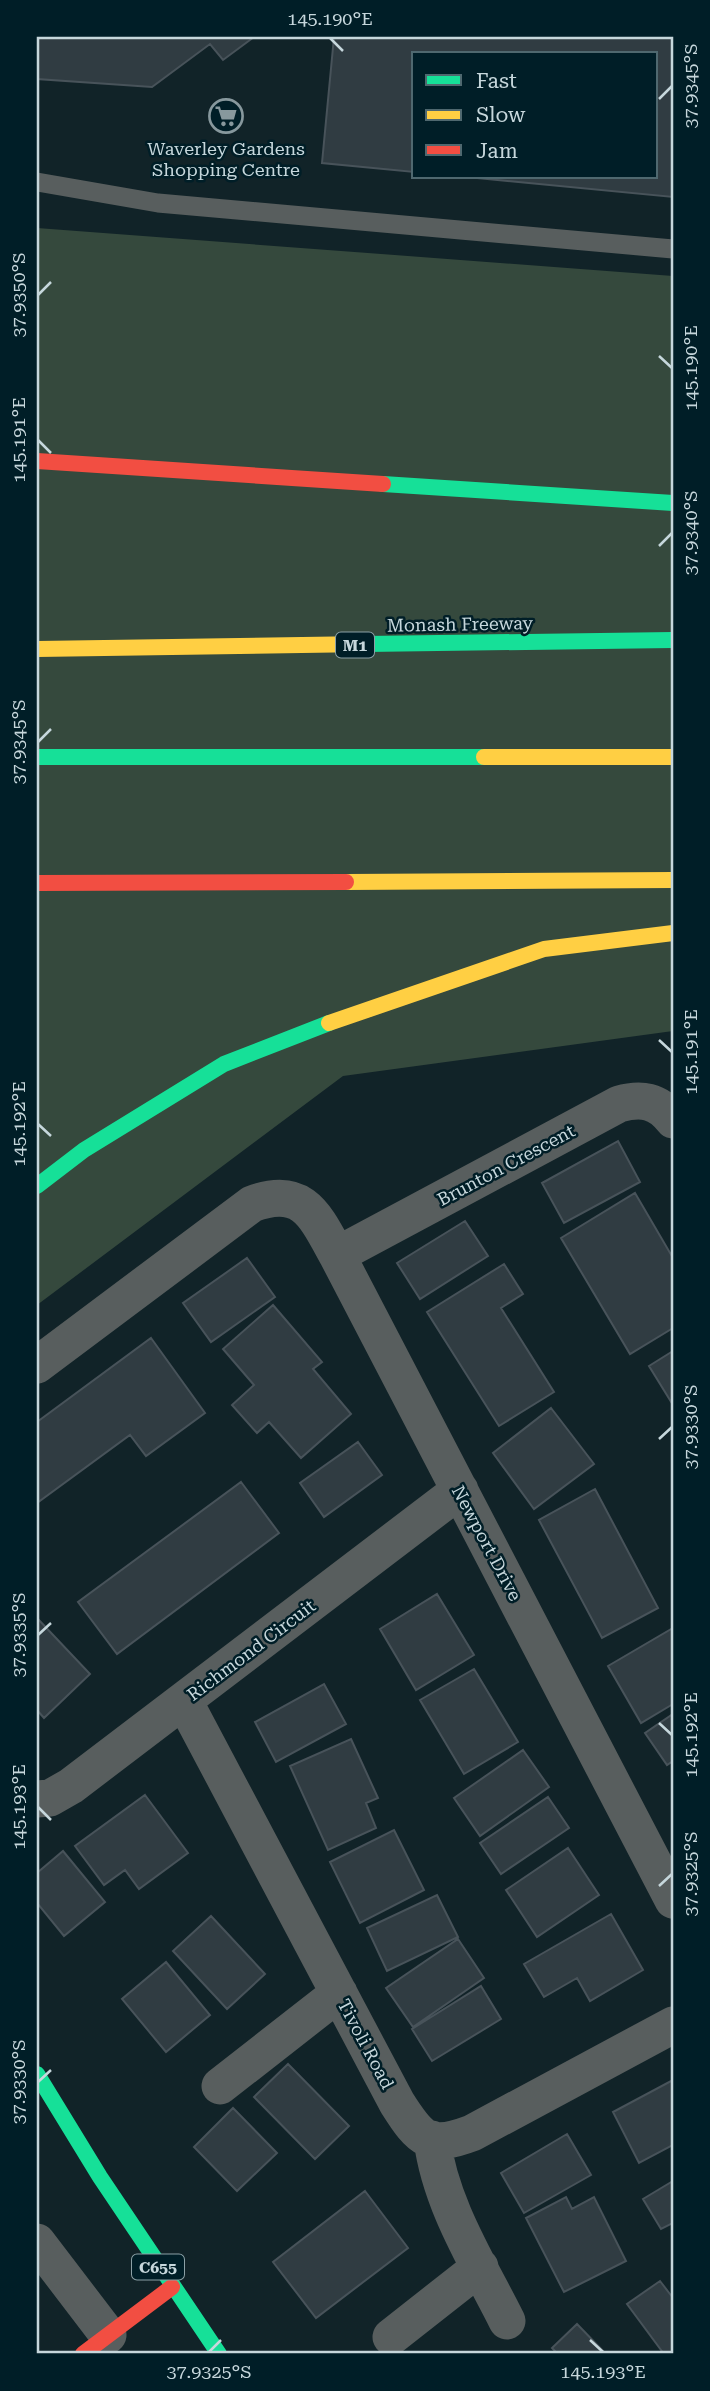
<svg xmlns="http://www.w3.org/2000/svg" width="710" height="2391" font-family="'Roboto Serif',serif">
<rect width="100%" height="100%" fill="#112328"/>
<path fill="#35493d" d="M37,228L673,276V1031L343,1076L37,1305Z"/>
<path fill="#303c42" stroke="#48535a" stroke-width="2" d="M37,37H254L223,60L210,44L152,87L37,79Z
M334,37H673V197L467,177H656V54H414V172L322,163Z
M618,1141L640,1182L564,1223L542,1183Z
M635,1193L673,1258V1328L630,1354L561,1238Z
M465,1221L488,1256L420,1299L397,1263Z
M247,1258L275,1297L211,1342L183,1303Z
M504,1264L523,1294L501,1308L554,1392L499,1426L427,1312Z
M273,1305L322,1362L313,1369L351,1414L301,1458L269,1422L257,1433L232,1405L254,1385L223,1349Z
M151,1338L205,1413L146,1456L130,1435L37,1503V1422Z
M673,1351V1405L649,1366Z
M551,1408L594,1464L534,1509L493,1453Z
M358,1442L382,1475L324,1517L300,1483Z
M241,1482L279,1533L117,1654L78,1602Z
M595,1489L658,1608L602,1638L539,1520Z
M437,1594L474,1655L416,1690L380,1629Z
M37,1618L90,1674L44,1718L37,1710Z
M673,1628V1704L641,1723L608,1666Z
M474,1669L518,1742L464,1774L420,1700Z
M324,1684L346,1724L276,1762L255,1722Z
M673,1714V1761L667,1765L645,1733Z
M351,1739L378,1798L366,1803L376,1828L328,1850L290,1766Z
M523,1750L549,1787L480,1836L454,1798Z
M145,1795L188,1853L139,1889L125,1870L104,1885L75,1846Z
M548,1797L569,1828L501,1874L480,1843Z
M394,1830L424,1890L360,1923L330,1862Z
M568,1848L599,1895L537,1937L506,1890Z
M63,1851L105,1902L64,1936L37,1903V1873Z
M437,1895L458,1937L387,1971L367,1928Z
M611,1914L643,1970L590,2001L577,1978L544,1997L524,1964Z
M211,1916L265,1974L227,2009L173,1951Z
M458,1939L484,1978L413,2027L386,1988Z
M166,1962L210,2015L166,2052L122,1999Z
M481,1986L501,2019L432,2061L412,2029Z
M288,2064L349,2126L315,2159L254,2097Z
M673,2080V2145L639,2163L613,2112Z
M233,2108L277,2153L237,2191L194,2147Z
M567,2134L591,2175L524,2213L501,2173Z
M673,2181V2223L661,2229L643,2199Z
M365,2191L408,2248L316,2318L273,2262Z
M566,2197L572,2209L594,2197L626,2261L564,2292L526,2218Z
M660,2281L673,2298V2354H664L627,2304Z
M577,2324L606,2354H558L552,2348Z"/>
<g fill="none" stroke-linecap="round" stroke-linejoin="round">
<path stroke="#585e5e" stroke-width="19" d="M37,182L158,203L673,249"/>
<path stroke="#585e5e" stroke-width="37" d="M337,1255L619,1104C641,1098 658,1100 673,1120
M37,1365L252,1204C303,1185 315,1215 337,1255L673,1900
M184,1701L397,2103C421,2141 429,2149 472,2133L673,2025
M37,1799L50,1798L71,1786L460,1490
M220,2086L339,1993
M432,2139C440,2204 478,2263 507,2321
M37,2242L108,2335
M391,2337L480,2267"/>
<path stroke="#16e098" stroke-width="16" d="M383,484L673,503
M366,644L673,640
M37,757H484
M37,1186L84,1150L224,1064L329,1023
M37,2074L100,2177L219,2354"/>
<path stroke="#ffcf43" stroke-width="16" d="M37,649L366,644
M484,757H673
M346,882L673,880
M329,1023L544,949L673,933"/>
<path stroke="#f24e42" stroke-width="16" d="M37,461L383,484
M37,883L346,882
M83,2354L172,2287"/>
</g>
<path fill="none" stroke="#c6d7dc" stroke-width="2.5" d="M330,38L343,51M659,99L672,86M38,295L51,282M659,356L672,368M38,440L51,453M659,546L672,533M38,742L51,729M659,1040L672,1052M38,1124L51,1136M659,1439L672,1427M38,1635L51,1623M659,1723L672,1735M38,1807L51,1820M659,1886L672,1874M38,2082L51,2070M590,2340L603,2352M209,2352L221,2340"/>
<defs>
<g id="supermarket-ring" transform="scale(1.75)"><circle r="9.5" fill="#001e27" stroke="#87989d" stroke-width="1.5"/><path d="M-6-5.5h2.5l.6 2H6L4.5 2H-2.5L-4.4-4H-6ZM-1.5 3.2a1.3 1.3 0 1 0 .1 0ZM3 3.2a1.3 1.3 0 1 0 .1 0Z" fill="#87989d"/></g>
</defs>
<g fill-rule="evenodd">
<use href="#supermarket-ring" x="226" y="116"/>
</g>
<g text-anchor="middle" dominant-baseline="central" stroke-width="5" stroke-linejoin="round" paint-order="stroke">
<g fill="#001e27" stroke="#8ba0a6" stroke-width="2">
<rect x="336" y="632.5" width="38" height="25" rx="5"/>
<rect x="132" y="2254.5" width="52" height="25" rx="5"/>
</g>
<g font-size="16" font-weight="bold" fill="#c6d7dc">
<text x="355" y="645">M1</text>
<text x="158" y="2267">C655</text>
</g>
<g font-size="18" fill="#c6d7dc" stroke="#001e27">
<text x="226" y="148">Waverley Gardens<tspan x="226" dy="21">Shopping Centre</tspan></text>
</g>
<g font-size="18" fill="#c6d7dc" stroke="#001e27">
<text transform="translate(460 624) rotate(-1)">Monash Freeway</text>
<text transform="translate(506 1165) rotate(-28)">Brunton Crescent</text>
<text transform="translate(487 1543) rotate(62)">Newport Drive</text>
<text transform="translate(251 1650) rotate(-37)">Richmond Circuit</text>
<text transform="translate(366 2044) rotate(62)">Tivoli Road</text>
</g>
</g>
<rect width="710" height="2391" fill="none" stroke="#001e27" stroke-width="77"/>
<rect x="412" y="52" width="245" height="126" fill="#001e27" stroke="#4f686f" stroke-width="2"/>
<rect x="426" y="75" width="35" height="10" fill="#16e098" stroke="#4f686f" stroke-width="2"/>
<text x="476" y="88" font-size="21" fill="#c6d7dc">Fast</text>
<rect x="426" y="110" width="35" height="10" fill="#ffcf43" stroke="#4f686f" stroke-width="2"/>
<text x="476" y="122" font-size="21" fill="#c6d7dc">Slow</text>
<rect x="426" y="145" width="35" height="10" fill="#f24e42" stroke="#4f686f" stroke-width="2"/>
<text x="476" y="158" font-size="21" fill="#c6d7dc">Jam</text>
<rect x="38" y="38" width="634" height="2314" fill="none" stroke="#c6d7dc" stroke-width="2.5"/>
<g font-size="18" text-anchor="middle" fill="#c6d7dc">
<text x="330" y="25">145.190°E</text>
<text transform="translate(691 86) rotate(-90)" y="6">37.9345°S</text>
<text transform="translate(19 295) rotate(-90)" y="6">37.9350°S</text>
<text transform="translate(691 368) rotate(-90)" y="6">145.190°E</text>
<text transform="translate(19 440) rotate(-90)" y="6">145.191°E</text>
<text transform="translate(691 533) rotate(-90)" y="6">37.9340°S</text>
<text transform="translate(19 742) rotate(-90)" y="6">37.9345°S</text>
<text transform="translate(691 1052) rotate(-90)" y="6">145.191°E</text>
<text transform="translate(19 1124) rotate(-90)" y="6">145.192°E</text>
<text transform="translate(691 1427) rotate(-90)" y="6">37.9330°S</text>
<text transform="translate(19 1635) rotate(-90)" y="6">37.9335°S</text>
<text transform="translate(691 1735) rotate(-90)" y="6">145.192°E</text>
<text transform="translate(19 1807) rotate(-90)" y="6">145.193°E</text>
<text transform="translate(691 1874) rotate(-90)" y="6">37.9325°S</text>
<text transform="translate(19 2082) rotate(-90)" y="6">37.9330°S</text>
<text x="209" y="2378">37.9325°S</text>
<text x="603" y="2378">145.193°E</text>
</g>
</svg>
